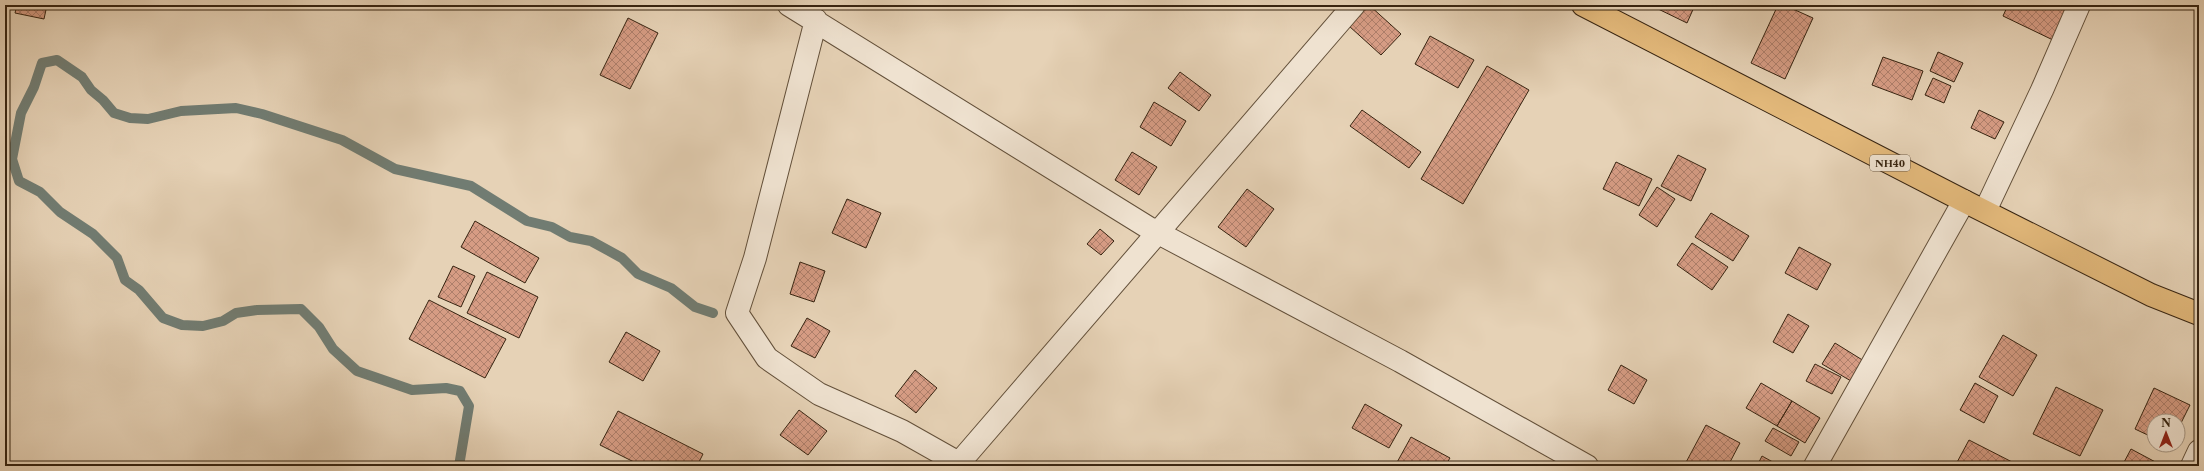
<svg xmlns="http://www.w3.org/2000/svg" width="2204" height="471" font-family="'Libre Caslon Text',serif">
<defs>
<pattern id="building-cross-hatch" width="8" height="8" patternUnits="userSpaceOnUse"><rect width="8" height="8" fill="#d69c84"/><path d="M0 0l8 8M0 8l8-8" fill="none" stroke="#ae7f6b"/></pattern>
</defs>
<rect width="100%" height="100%" fill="#e6d2b6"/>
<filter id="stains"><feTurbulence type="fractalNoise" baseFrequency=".005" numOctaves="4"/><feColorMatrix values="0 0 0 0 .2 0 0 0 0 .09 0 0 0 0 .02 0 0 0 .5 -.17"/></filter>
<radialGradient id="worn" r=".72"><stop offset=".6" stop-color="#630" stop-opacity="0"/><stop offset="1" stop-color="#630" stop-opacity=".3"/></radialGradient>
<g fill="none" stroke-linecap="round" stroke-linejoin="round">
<path stroke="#717c72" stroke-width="10" d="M459,466L469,406L460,391L446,388L412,390L357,371L333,349L319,327L301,309L257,310L236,313L223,321L203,326L182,325L163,318L139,290L125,280L117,258L93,234L60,212L40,192L19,181L12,159L21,113L34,87L42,63L57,60L82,77L91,90L103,100L114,113L130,118L148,119L181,111L236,108L262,114L342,140L395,169L471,186L527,221L552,227L570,237L591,241L622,258L638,274L671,288L695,307L713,313"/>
</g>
<path fill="url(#building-cross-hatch)" stroke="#372411" d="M17,5H47L44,19L15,13Z
M1369,5L1401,34L1381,55L1349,26Z
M1650,5H1695L1687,23Z
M1778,5H1784L1813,18L1785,79L1751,63Z
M2008,5H2055L2067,11L2053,40L2003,16Z
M628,18L658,33L630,89L600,75Z
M1430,36L1474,60L1458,88L1415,64Z
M1938,52L1963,63L1954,82L1930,71Z
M1883,57L1923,71L1912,100L1872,85Z
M1487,66L1529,90L1463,204L1421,179Z
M1180,72L1211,95L1199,111L1168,88Z
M1933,78L1951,86L1944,103L1925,95Z
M1154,102L1186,121L1171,146L1140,127Z
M1362,110L1421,152L1409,168L1350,126Z
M1979,110L2004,122L1995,139L1971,128Z
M1132,152L1157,167L1139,195L1115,180Z
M1678,155L1706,169L1691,201L1661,186Z
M1616,162L1652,179L1639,206L1603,189Z
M1657,187L1675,199L1657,227L1639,215Z
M1247,189L1274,209L1246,247L1218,227Z
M847,199L881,213L866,248L832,233Z
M1711,213L1749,236L1733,261L1695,237Z
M475,221L539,258L525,283L461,247Z
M1100,229L1114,241L1101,255L1087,244Z
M1692,243L1728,267L1712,290L1677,265Z
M1799,247L1831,264L1817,290L1785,273Z
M800,262L825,271L814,302L790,294Z
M453,266L475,276L461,307L438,297Z
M487,272L538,297L519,338L467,313Z
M429,300L506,339L485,378L409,339Z
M1788,314L1809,326L1793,353L1773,342Z
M807,318L830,331L815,358L791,346Z
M626,332L660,351L643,381L609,362Z
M2003,335L2037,355L2013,396L1979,377Z
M1835,343L1864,361L1851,381L1822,364Z
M1815,364L1841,377L1832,394L1806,381Z
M1621,365L1647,380L1634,404L1608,390Z
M915,370L937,388L916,413L895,396Z
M1761,383L1792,401L1777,426L1746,408Z
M1975,383L1998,396L1984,423L1960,410Z
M2056,387L2103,410L2080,456L2033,434Z
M2154,388L2190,405L2178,429V421H2154V438L2135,429Z
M1792,401L1820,418L1805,443L1777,426Z
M1365,404L1402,425L1389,448L1352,428Z
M799,410L827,431L808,455L780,435Z
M618,411L703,454L697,466H642L600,445Z
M1706,425L1740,443L1729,464L1732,466H1684Z
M1773,428L1799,442L1791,456L1765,441Z
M1411,437L1450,458L1445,466H1395Z
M1969,440L2018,465L2017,466H1955Z
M2131,449L2163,466H2122Z
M1762,456L1780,466H1757Z"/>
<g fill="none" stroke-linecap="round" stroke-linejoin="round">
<g stroke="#63503a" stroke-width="24">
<path id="street" d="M789,5L1149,228L1400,361L1587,466
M816,20L755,258L737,313L767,358L819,394L902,431L964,466
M1985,211L2042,90L2079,5
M959,463L1354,5
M1815,466L1964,201
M2192,466L2199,451"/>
</g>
<g stroke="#372411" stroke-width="24">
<path id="highway" d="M1583,5L1964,201L2151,295L2199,314"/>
</g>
<use href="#street" stroke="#efe2d0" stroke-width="22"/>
<use href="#highway" stroke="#e3b97b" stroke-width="22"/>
</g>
<g text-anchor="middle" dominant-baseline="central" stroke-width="3" stroke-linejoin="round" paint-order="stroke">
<rect fill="#efe2d0" stroke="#6e5d4a" stroke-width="1" x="1870" y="155" width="40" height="16" rx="3"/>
<g font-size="10" font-weight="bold" fill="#372411">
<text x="1890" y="163">NH40</text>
</g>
</g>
<rect width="2204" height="471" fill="none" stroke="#e6d2b6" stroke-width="20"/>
<rect x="6" y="6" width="2192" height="459" fill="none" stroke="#372411" stroke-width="2"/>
<rect x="10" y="10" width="2184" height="451" fill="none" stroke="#372411"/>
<g transform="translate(2166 433)"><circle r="19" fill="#efe2d0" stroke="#a59684"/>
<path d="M0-3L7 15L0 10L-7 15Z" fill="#8f2418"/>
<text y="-6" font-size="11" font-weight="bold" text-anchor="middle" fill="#372411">N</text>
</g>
<rect width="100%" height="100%" filter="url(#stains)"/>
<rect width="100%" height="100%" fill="url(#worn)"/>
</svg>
